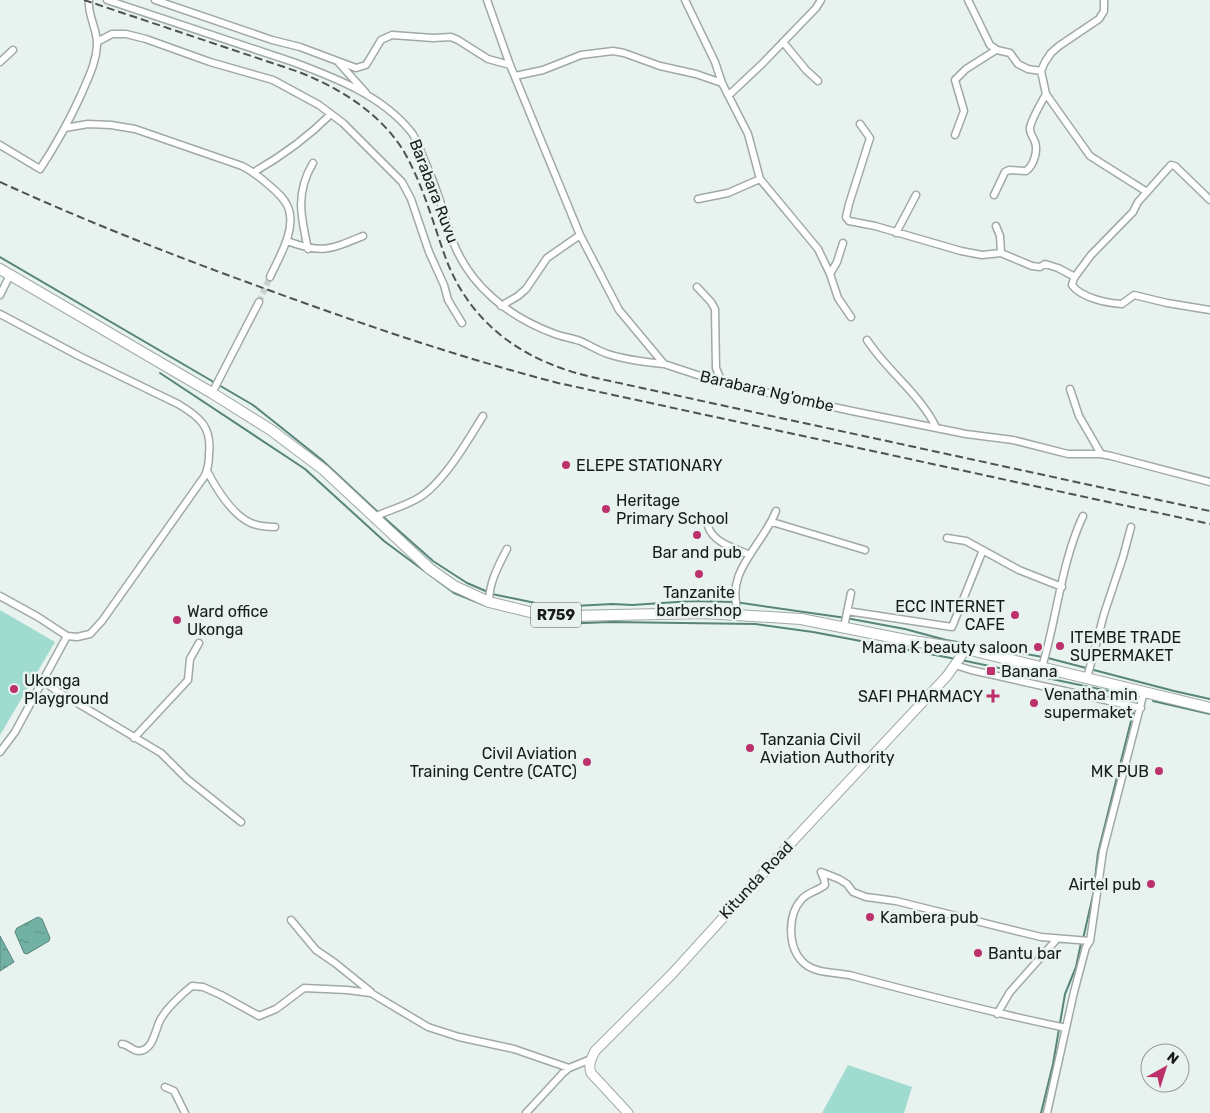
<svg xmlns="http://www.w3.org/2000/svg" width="1210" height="1113" font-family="Rubik,sans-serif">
<defs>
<pattern id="water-ripples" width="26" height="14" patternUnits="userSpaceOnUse" patternTransform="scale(1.25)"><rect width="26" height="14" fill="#72b2a5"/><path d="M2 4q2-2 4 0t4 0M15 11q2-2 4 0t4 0" fill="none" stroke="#5d9086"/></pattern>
</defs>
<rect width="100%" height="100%" fill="#e8f2ef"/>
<path fill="#a0dbcf" d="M0,610L55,642L0,735Z
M848,1065L912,1087L904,1113H822Z"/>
<path fill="url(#water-ripples)" stroke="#57857b" d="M38,917L42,919L50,938L49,941L27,954L24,953L15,932L17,928Z
M0,936L14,962L0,971Z"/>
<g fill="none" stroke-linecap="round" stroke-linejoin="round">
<path stroke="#57857b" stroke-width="2" d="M0,257L253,405L322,460L380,514L433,561L467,583L488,592
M160,373L305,469L384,541L454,593L484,605
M492,594L555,607L612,604L632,605L692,601L735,602L846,618L905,629L946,640L1043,657
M542,620L559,624L610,622L755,624L813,632L956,659
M1048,658L1174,691L1210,699
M961,660L1137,697L1135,705
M1153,701L1210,714
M1083,939L1093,895L1098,853L1134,709
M1041,1113L1053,1064L1065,994L1076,967L1081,943"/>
<path stroke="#c9d2cf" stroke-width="6" stroke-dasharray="6 3" stroke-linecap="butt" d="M259,302L270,277"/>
<g stroke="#a0a9a7" stroke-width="9">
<path id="street" d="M107,0L293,62C336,78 383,96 412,133C417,140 420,149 423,157C428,169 433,180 437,192C443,208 446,224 452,239C469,286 509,317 555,334C563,337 572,338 580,341C590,345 598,351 608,354C626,360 645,362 664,364
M155,0L272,40L300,47L356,68L366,65L381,40L392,35L433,38L451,37L458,40L488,59L510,65
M487,0L510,65L580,235L619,310L664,364L722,383L852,411L966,434L1013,440L1068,454H1101L1111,456L1210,482
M685,0L715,62L722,83
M968,0L990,45L997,50L1010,53L1018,64L1028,69L1041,71
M1104,0V11L1099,19L1059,46L1051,53L1045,62L1041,71L1046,94L1090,156L1147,192
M97,42L112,34H126L146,39L210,62L273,80L319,105L343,123L402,182L411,199L429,252L444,285L448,300L462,323
M783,42L806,70L818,81
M0,62L13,50
M339,63L366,93
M515,76L543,70L581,55L613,51L624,53L660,66L696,74L722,83L748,134L760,179L818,249L830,274L838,298L851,317
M729,95L762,64L816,8L821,0
M860,124L870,138L849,204L846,217L849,221L875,226L961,251L982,255L1001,253L1032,266L1040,267L1045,264L1058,268L1075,277
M65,128L88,124L111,125L135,129L242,166C252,171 261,178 270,186C277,192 284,198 288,207C297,229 279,257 270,277
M955,135L964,111L955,80L966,69L996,50
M0,145L40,169C56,145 69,121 81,95C88,78 96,64 97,45C98,30 87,15 89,0
M254,172C282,156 308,137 331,114
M994,195L1005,172L1009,170L1026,171C1034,165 1038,151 1035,142C1033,136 1029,134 1030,127C1033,116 1040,105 1046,94
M698,199L728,193L760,179
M1210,200L1175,166L1171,165L1138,202L1133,212L1091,255L1074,278L1072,285C1081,298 1107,303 1122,304L1134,295L1167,303L1210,310
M996,226L1000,236L1001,253
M896,233L916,195
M287,241C322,254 329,250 363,236
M308,249C301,217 295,193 313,163
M830,274L837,262L843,243
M697,287L711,302L715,309L716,368L722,383
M0,295L10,275
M501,306L518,296L526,289L547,258L580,235
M0,314L79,356L178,404C200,417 212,427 209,454C209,462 208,470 204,477L102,621L90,634L77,637L67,636L38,617L0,596
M867,340C888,372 919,393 936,427
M1070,389L1079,416L1101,454
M212,393L259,302
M207,471C216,488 232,515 251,523C258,526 267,527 275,527
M374,517C389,510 406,506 420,497C444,482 468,440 483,416
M772,522L865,550
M708,526C713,543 735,548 750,555
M947,538L966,541L1019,570L1062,587
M489,602C489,583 498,566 507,549
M847,611L952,627L983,550
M739,614C723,572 762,547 776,511
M844,627L851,593
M955,665L971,670L1141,708
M1042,667C1057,618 1061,563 1083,516
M1087,678L1104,614L1123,557L1131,527
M43,681L57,691L161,753L187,779L241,822
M134,738L188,680L190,659L199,643
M0,752L15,732L67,636
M291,920L316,950L335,963L371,992
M997,1014L1010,992L1057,939
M1066,1028C994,1013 924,995 853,976C838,972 817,974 805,964C787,949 787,915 802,899C808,892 818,891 825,885L824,879L821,872L839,879L847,884L853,892L866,897L896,901L1041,937L1090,941
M122,1044C128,1044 132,1051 139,1051C155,1050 155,1026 162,1017C168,1007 183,993 192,986L203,987L221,995L259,1016L276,1009L304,988L347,990L371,993L428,1027L459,1037L514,1049L569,1068
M165,1087L174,1091L185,1113
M526,1113L563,1073L569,1068L591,1059
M1047,1113L1074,992L1086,947L1090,941L1103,851L1144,692"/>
</g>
<g stroke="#a0a9a7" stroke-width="11">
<path id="secondary" d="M628,1113L591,1073C588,1065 591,1059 595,1051L672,974L790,844L947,676L966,649"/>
</g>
<g stroke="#a0a9a7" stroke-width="12">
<path id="primary" d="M0,269L212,393L271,430L324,470L430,569L454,586L489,602L542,615L571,616L704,613L801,619L906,640L966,649L1210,708"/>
</g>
<use href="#street" stroke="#fff" stroke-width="6"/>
<use href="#secondary" stroke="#fff" stroke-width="9"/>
<use href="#primary" stroke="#fff" stroke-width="10"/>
<path stroke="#4e5351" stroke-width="2" stroke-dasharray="8 4" stroke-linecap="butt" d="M84,0L299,72C339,88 379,112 403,150C423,184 433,223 446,259C472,327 527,363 596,378L1210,511
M0,182C83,220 167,253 252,284C353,321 454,356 558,383L1210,524"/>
</g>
<g fill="#bc316b" stroke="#e8f2ef" stroke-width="2">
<circle cx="566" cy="465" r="5"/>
<circle cx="606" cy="509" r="5"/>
<circle cx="697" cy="535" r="5"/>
<circle cx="699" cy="574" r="5"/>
<circle cx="1015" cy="615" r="5"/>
<circle cx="177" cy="620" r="5"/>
<circle cx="1060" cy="646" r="5"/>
<circle cx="1038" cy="647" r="5"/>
<rect x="986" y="666" width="10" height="10" rx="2.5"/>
<circle cx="14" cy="689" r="5"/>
<path d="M990.5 688.5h5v5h5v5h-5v5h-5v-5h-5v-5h5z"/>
<circle cx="1034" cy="703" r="5"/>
<circle cx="750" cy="748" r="5"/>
<circle cx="587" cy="762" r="5"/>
<circle cx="1159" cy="771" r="5"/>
<circle cx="1151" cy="884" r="5"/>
<circle cx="870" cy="917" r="5"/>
<circle cx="978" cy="953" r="5"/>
</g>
<g text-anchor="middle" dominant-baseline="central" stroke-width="5" stroke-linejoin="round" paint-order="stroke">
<rect fill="#e8f2ef" stroke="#565c5a" stroke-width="1" x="531" y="602.5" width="50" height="25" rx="4"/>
<g font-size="15" font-weight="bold" fill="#181b1a">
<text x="556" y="615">R759</text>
</g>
<g font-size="16" fill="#181b1a" stroke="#e8f2ef">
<text transform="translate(434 191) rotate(69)">Barabara Ruvu</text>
<text transform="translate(767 391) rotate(13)">Barabara Ng'ombe</text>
<text transform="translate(756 880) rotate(-47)">Kitunda Road</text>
</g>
<g font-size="16" fill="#181b1a" stroke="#e8f2ef" text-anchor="start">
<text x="576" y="465">ELEPE STATIONARY</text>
<text x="616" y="500">Heritage<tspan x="616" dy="18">Primary School</tspan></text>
<text x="697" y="552" text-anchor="middle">Bar and pub</text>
<text x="699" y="592" text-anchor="middle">Tanzanite<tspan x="699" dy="18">barbershop</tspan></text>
<text x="1005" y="606" text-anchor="end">ECC INTERNET<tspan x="1005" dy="18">CAFE</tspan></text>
<text x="187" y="611">Ward office<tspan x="187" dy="18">Ukonga</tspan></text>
<text x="1070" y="637">ITEMBE TRADE<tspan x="1070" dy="18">SUPERMAKET</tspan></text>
<text x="1028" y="647" text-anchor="end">Mama K beauty saloon</text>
<text x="1001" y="671">Banana</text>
<text x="24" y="680">Ukonga<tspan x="24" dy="18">Playground</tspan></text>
<text x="1044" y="694">Venatha min<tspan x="1044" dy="18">supermaket</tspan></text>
<text x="983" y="696" text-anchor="end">SAFI PHARMACY</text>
<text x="760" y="739">Tanzania Civil<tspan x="760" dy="18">Aviation Authority</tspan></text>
<text x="577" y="753" text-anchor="end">Civil Aviation<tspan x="577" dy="18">Training Centre (CATC)</tspan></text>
<text x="1149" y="771" text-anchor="end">MK PUB</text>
<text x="1141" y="884" text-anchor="end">Airtel pub</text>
<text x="880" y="917">Kambera pub</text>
<text x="988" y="953">Bantu bar</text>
</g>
</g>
<g transform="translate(1165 1068) rotate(39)"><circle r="24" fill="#e8f2ef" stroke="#959c9a"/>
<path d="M0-4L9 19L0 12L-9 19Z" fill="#bc316b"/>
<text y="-8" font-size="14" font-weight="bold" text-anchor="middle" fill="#181b1a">N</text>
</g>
</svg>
